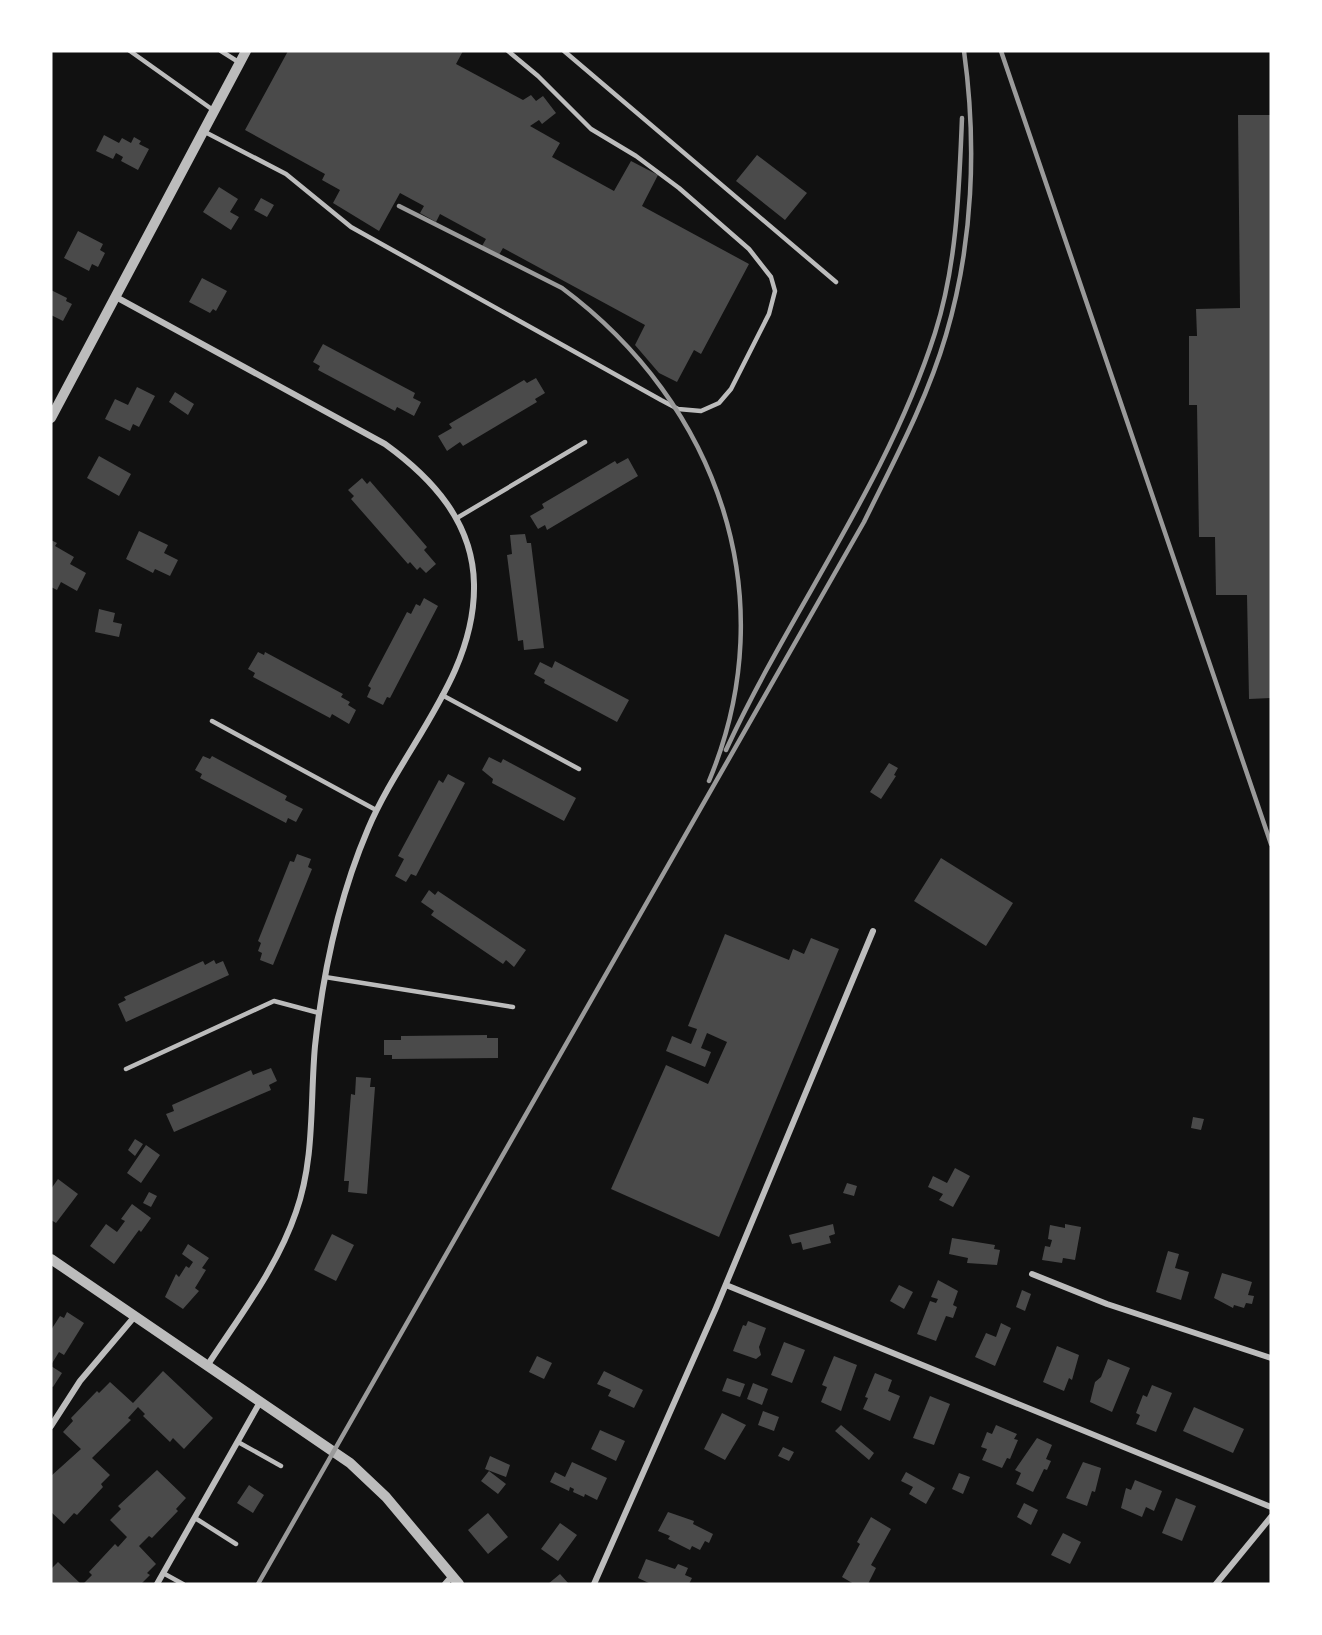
<svg xmlns="http://www.w3.org/2000/svg" width="1322" height="1635" font-family="'Libre Baskerville',serif">
<rect width="100%" height="100%" fill="#111"/>
<path fill="#4a4a4a" d="M288,51H463L456,64L523,100L531,95L536,101L543,96L556,113L542,124L539,120L530,126L560,143L552,157L614,191L631,161L658,175L642,206L749,264L701,354L694,350L677,382L659,373L635,345L645,325L503,248L499,255L482,246L486,239L440,214L436,222L420,213L424,206L400,193L379,231L333,203L340,190L322,180L325,174L245,130Z
M1238,115H1271V698L1249,699L1247,595H1216L1215,537H1199L1197,405H1189V336H1197L1196,309L1240,308Z
M104,135L119,143L122,138L131,143L134,137L141,141L139,144L149,149L138,170L121,161L123,157L116,153L113,159L96,151Z
M757,155L807,193L785,220L736,181Z
M219,187L238,199L230,212L239,217L231,230L203,212Z
M261,198L274,205L267,217L254,210Z
M78,231L103,244L100,250L105,253L98,267L92,264L89,271L64,258Z
M202,278L227,291L216,311L213,309L210,313L189,302Z
M51,290L67,298L66,301L72,304L63,321L51,315Z
M323,344L415,393L413,398L421,402L414,416L397,407L395,411L318,370L320,366L313,362Z
M536,378L545,393L535,399L537,402L463,446L460,442L447,451L438,436L452,428L449,424L524,380L527,383Z
M137,387L155,396L139,427L133,424L130,431L105,419L115,399L128,405Z
M175,392L194,404L188,415L169,402Z
M99,456L131,474L119,496L87,478Z
M628,458L638,476L547,530L545,525L538,529L530,516L544,508L542,504L615,461L617,464Z
M362,478L367,484L370,481L427,547L424,550L436,564L426,573L420,567L417,570L410,562L408,564L351,499L354,496L348,490Z
M139,531L168,545L164,553L178,560L170,576L155,569L153,573L126,559Z
M525,534L527,543H531L544,648L524,650L523,640L518,641L507,555L512,554L510,535Z
M51,540L57,543L55,546L74,557L70,564L86,573L77,591L61,582L57,590L51,587Z
M424,598L438,606L390,698L387,697L383,705L367,697L371,688L368,686L407,612L411,614L416,604L420,606Z
M99,609L115,613L113,622L122,624L119,637L95,632Z
M258,652L264,655L265,652L343,694L341,697L350,702L348,705L356,710L349,724L332,714L330,718L253,677L255,673L248,669Z
M555,661L629,700L617,722L544,683L545,680L534,674L540,662L552,668Z
M203,756L210,759L212,756L287,796L285,800L303,809L296,822L288,818L286,823L200,778L202,774L195,770Z
M489,757L501,763L503,759L576,798L564,821L492,783L493,779L482,770Z
M889,763L898,768L894,775L896,776L881,799L870,792Z
M448,774L465,783L416,876L411,874L406,882L395,876L404,859L398,856L439,780L443,783Z
M297,854L311,859L308,867L312,869L273,965L260,960L262,953L258,951L261,943L258,941L290,861L294,862Z
M941,858L1013,903L986,946L914,901Z
M429,890L435,895L438,891L526,950L514,967L506,960L503,964L431,915L434,911L421,902Z
M725,934L789,960L793,949L804,954L811,938L839,949L719,1237L611,1189L666,1065L708,1084L727,1042L707,1033L701,1048L711,1052L705,1067L666,1051L672,1036L691,1044L697,1029L688,1026Z
M214,960L216,964L223,961L229,975L126,1022L118,1004L126,1000L124,997L203,961L205,965Z
M487,1035V1038H498V1058L392,1059V1055H384V1040H401V1036Z
M271,1068L277,1081L269,1085L271,1090L174,1132L166,1114L174,1111L172,1105L251,1070L253,1075Z
M356,1077L371,1078L370,1087H375L367,1194L348,1192L349,1181H344L351,1094L355,1095Z
M1193,1117L1204,1119L1201,1130L1191,1128Z
M135,1139L143,1144L135,1156L128,1150Z
M146,1145L160,1155L141,1183L127,1173Z
M955,1168L970,1176L953,1207L939,1200L943,1194L928,1187L933,1176L947,1183Z
M58,1179L78,1194L56,1223L51,1220V1189Z
M847,1183L857,1186L854,1196L843,1193Z
M149,1192L157,1196L151,1207L143,1203Z
M132,1204L151,1218L141,1232L139,1230L114,1264L90,1246L106,1224L117,1232L125,1221L121,1219Z
M833,1224L835,1234L829,1236L831,1243L803,1250L801,1242L792,1244L789,1235Z
M1065,1224L1081,1227L1075,1260L1063,1258L1062,1263L1042,1260L1045,1246L1050,1247L1052,1240L1048,1239L1050,1225L1065,1228Z
M332,1234L354,1245L336,1281L314,1270Z
M952,1238L995,1245L994,1249L1000,1250L997,1265L967,1263L968,1258L949,1254Z
M188,1244L209,1258L202,1268L206,1270L195,1288L199,1291L183,1309L165,1297L176,1274L179,1277L186,1266L189,1268L193,1262L182,1254Z
M1168,1251L1179,1254L1175,1268L1189,1272L1181,1300L1156,1292Z
M1222,1273L1252,1282L1248,1295L1254,1296L1252,1304L1246,1303L1244,1308L1234,1305L1233,1308L1214,1298Z
M938,1280L958,1291L953,1305L957,1307L953,1318L946,1316L936,1341L917,1334L930,1301L936,1303L938,1299L931,1297Z
M899,1285L913,1292L904,1309L890,1301Z
M1022,1290L1031,1294L1025,1311L1016,1307Z
M67,1312L84,1323L64,1355L59,1352L51,1365V1330L60,1316L64,1318Z
M748,1321L766,1328L759,1347L761,1355L756,1359L733,1351L743,1325L746,1326Z
M1001,1323L1011,1328L995,1366L975,1357L986,1333L996,1337Z
M784,1342L805,1350L792,1383L771,1375Z
M1057,1346L1079,1355L1072,1380L1069,1378L1064,1391L1043,1382Z
M537,1356L552,1363L544,1379L529,1372Z
M834,1356L857,1365L841,1411L821,1402L827,1387L822,1385Z
M1108,1359L1130,1368L1112,1412L1090,1402L1095,1382L1101,1377Z
M51,1366L62,1373L53,1387L51,1386Z
M163,1371L213,1418L184,1449L173,1438L170,1442L143,1416L145,1414L138,1407L128,1418L131,1420L92,1458L110,1475L101,1484L103,1487L77,1515L74,1513L64,1524L51,1512V1476L81,1449L63,1432L73,1421L71,1418L97,1391L99,1393L110,1382L133,1403Z
M604,1371L643,1390L634,1408L608,1396L611,1390L597,1384Z
M875,1373L892,1380L888,1391L900,1396L890,1421L863,1409L868,1398L865,1397Z
M727,1378L745,1384L740,1397L722,1391Z
M753,1383L768,1389L762,1405L747,1399Z
M1152,1385L1172,1393L1156,1432L1136,1424L1140,1415L1136,1413L1143,1395L1147,1397Z
M930,1396L950,1404L934,1445L913,1438Z
M1194,1407L1244,1429L1233,1453L1183,1431Z
M763,1411L779,1417L774,1431L758,1425Z
M722,1413L746,1425L725,1460L704,1449Z
M841,1425L874,1453L869,1460L835,1431Z
M996,1425L1017,1434L1014,1439L1018,1440L1010,1459L1007,1458L1002,1468L982,1460L987,1449L981,1447L987,1432L992,1434Z
M600,1430L625,1441L616,1461L591,1449Z
M1037,1438L1052,1445L1046,1459L1051,1461L1047,1470L1044,1469L1033,1492L1016,1484L1021,1473L1015,1470Z
M783,1447L794,1452L789,1461L778,1456Z
M490,1456L510,1465L506,1477L485,1469Z
M572,1462L607,1478L597,1500L585,1494L584,1497L573,1492L574,1489L570,1487L569,1491L550,1482L555,1472L565,1477Z
M1083,1462L1101,1468L1095,1492L1092,1491L1087,1506L1066,1498Z
M157,1470L186,1498L176,1509L178,1511L152,1538L149,1536L139,1546L156,1564L147,1573L150,1575L141,1584H83L92,1575L89,1572L115,1544L118,1547L127,1537L110,1520L121,1509L118,1506Z
M489,1471L506,1484L498,1494L481,1481Z
M906,1472L935,1488L926,1504L909,1494L913,1487L901,1481Z
M959,1473L970,1477L963,1494L952,1489Z
M1135,1480L1162,1491L1154,1511L1146,1507L1142,1517L1121,1508L1126,1488L1131,1490Z
M249,1485L264,1495L253,1513L237,1503Z
M1176,1498L1196,1506L1182,1541L1162,1533Z
M1024,1503L1038,1510L1031,1525L1017,1517Z
M668,1512L694,1521L693,1524L713,1534L709,1543L705,1541L700,1550L692,1546L690,1550L668,1539L670,1536L658,1531Z
M488,1513L508,1537L488,1554L468,1530Z
M871,1517L891,1529L871,1565L876,1568L868,1584H854L842,1577L860,1544L857,1542Z
M560,1523L577,1535L558,1561L541,1549Z
M1063,1533L1081,1542L1070,1564L1051,1555Z
M646,1559L675,1569L678,1564L688,1568L685,1575L692,1578L689,1584H651L638,1578Z
M58,1562L81,1584H51V1569Z
M560,1574L569,1584H548Z"/>
<g fill="none" stroke-linecap="round" stroke-linejoin="round">
<path stroke="#bcbcbc" stroke-width="4.5" d="M130,51L213,110
M221,51L240,63
M564,51L836,282
M205,132L286,174L351,227L661,400L678,409L701,411L719,403L731,389L769,314L775,291L771,277L749,249L679,188L636,156L591,129L538,76L508,51
M457,518L585,442
M442,695L579,769
M212,721L376,810
M325,977L513,1007
M126,1069L274,1001L319,1013
M238,1442L281,1466
M195,1518L236,1544
M163,1573L183,1584"/>
<path stroke="#bcbcbc" stroke-width="6" d="M116,297L385,444C432,478 473,522 474,584C476,676 402,748 368,829C339,897 323,972 315,1046C310,1101 315,1159 296,1212C277,1268 239,1317 207,1366
M1032,1274L1107,1304L1271,1358
M726,1285L1271,1507
M51,1426L80,1381L135,1316
M157,1584L260,1402
M445,1584L452,1576
M594,1584L716,1308L873,931
M1216,1584L1271,1517"/>
<path stroke="#bcbcbc" stroke-width="10" d="M51,418L246,51
M51,1259L350,1463L386,1497L459,1584"/>
<path stroke="#9a9a9a" stroke-width="4.5" d="M1001,51L1271,844
M399,206L562,288C718,404 786,597 709,781
M726,750C791,609 887,483 935,333C957,264 959,191 962,118
M258,1584L864,522C894,461 927,400 946,335C973,244 977,145 964,51"/>
</g>
<rect width="1322" height="1635" fill="none" stroke="#ffffff" stroke-width="105"/>
</svg>
